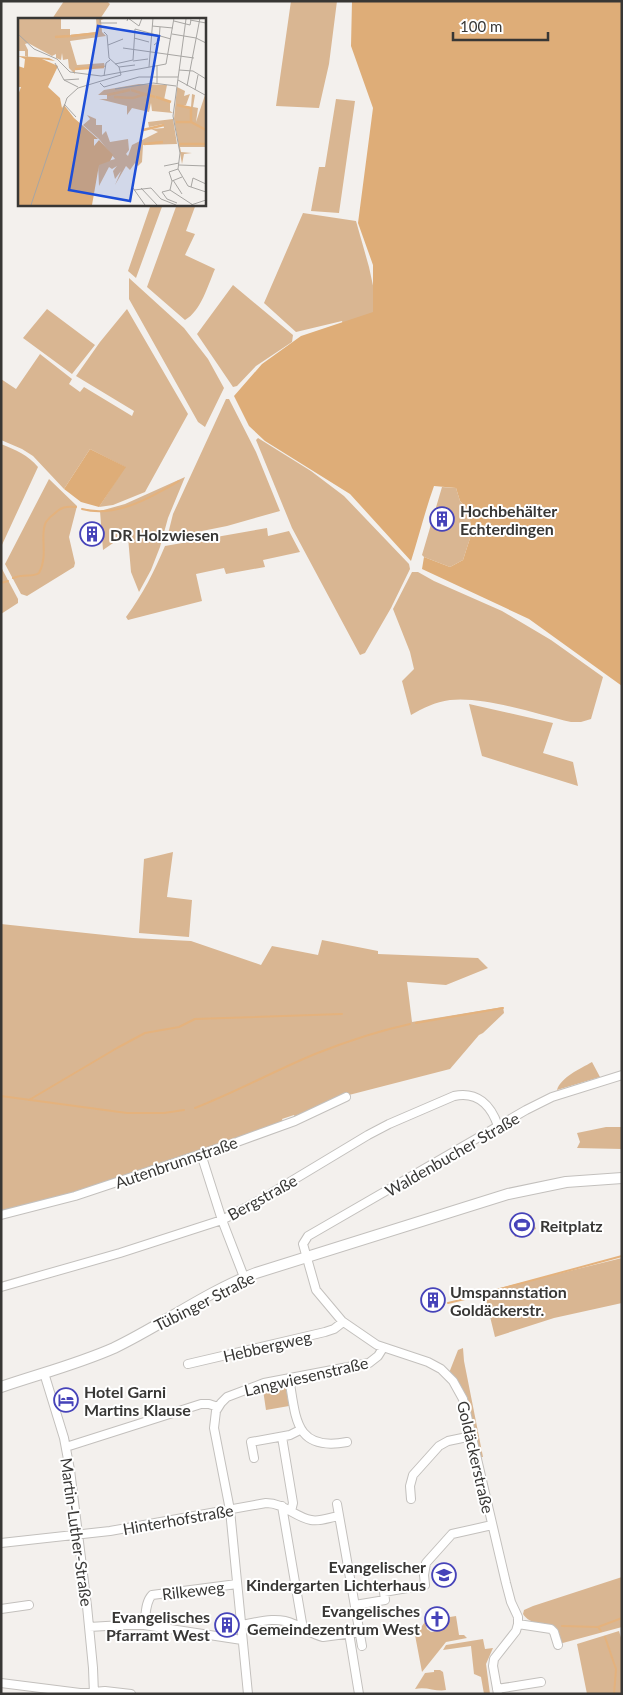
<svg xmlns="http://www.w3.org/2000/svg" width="623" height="1695" font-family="Lato,sans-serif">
<rect width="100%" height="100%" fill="#f3f0ed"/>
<path fill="#d9b692" d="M64,1H107L110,4L100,19H52Z
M291,1H337L329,64L319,108L276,106Z
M336,99L355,101L339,213L311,211L319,167H325Z
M151,204H163L136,278L128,271Z
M177,204H196L186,231L195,234L185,255L215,269C208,285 201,311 185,320L147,287Z
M303,213L356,221L369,267L380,318L343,325L342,321L296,332L264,303Z
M129,278L184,328L208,359L224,388L205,427L198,422L129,299Z
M233,285L293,335L292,342L256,366L237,386L233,387L197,334Z
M47,309L95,345L72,374L23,338Z
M127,309L188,414L145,492L113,505L99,507L125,467L90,449L64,489L33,456L22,449L1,440V379L16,389L40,354L72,379L69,384L80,392L84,387L132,416L134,411L76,376L100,342Z
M226,399H229L256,452L280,511L227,526L167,538L173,514Z
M258,438L311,471L344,496L409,564L410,569L391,608L365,653L360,655L292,528L256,440Z
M1,444C16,450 28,455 38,467L1,547Z
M185,477L168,518L160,547L151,570L139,592L131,572L128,537L116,541L103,550L100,511L125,504Z
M49,479L77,506L69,537L75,563L74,567L27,596L21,594L5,564Z
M442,487L456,488L460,501L468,509L472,532L463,560L450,567L424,557L422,555Z
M267,528L268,536L289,531L300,552L263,560L265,567L226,574L224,568L196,574L202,601L128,620L126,617C143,594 154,572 165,546Z
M1,567L18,599V603L1,614Z
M412,572H418L434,581L502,611L551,640L603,677L591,719L581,722H571C537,714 484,696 450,700C435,702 423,708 411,715L402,681L414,669L410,652L393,609Z
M469,704L553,723L543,753L573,762L578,786L482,756Z
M173,852L167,897L192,900L189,937L139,933L144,859Z
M1,924L133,938L191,941L261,965L272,946L318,955L322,940L378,951V954L478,958L488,968L446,985L407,982L412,1022L503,1007L504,1013L483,1033L479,1035L450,1069L345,1096L296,1119L294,1115L282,1119L284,1124L63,1196L1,1212Z
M592,1062L600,1077L557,1090C561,1077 580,1069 592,1062Z
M606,1127H622V1149L577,1148L580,1142L577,1133Z
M531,1215L536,1229L515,1237L510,1223Z
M622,1258V1303L554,1318L495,1337L484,1292Z
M463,1348L464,1361L483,1457H481L467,1397L460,1385L449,1373L458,1350Z
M279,1384L284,1385L286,1388L289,1406L266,1410L263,1390Z
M622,1577V1627L559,1644L555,1627C545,1625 529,1624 523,1614L524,1610L533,1606Z
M456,1616L459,1635H464L467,1638L446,1642L422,1672L415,1635L425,1622L427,1629L431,1632L443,1630L450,1619V1617Z
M619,1631L622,1641V1694H587L577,1644Z
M483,1639L485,1649L493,1648L486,1664L490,1694H484L481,1677L474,1674L471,1646L443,1650L446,1645Z
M434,1670H440L443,1672L446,1690C436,1692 426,1686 415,1689L425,1673L434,1672Z"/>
<path fill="#dead78" d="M352,1H622V686L529,619L422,569L424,557L450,567L463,560L472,532L468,509L460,501L456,488L434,486C425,511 419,536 411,561L350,494L265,441L249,426L234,396L262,364L301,336L373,312V265L358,223L373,108L351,46Z
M90,449L126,467L99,507L81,502L64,489Z"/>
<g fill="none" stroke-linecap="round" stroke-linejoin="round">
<path stroke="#e4b27d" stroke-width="2" d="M82,509C116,518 150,498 179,481
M13,578C25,573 31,578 39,573C49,555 39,534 46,522C48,519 51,516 54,514C61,507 66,506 76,507
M1,583L8,581
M416,1023L503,1008
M1,1096L127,1113H164L184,1110
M29,1100L117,1048L145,1033L179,1027L195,1019L342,1014
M195,1108C236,1092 274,1071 315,1054C345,1042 378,1031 410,1024
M474,1296L622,1256
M448,1303L469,1298
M562,1626L598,1627L601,1631
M598,1627L622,1618
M605,1637L616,1669L614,1694"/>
<g stroke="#c3c0bd" stroke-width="10">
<path id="minor" d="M201,1154L222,1220L244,1277
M1,1215L75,1196L237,1142L295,1121L346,1097
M1,1287L120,1253L222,1220L260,1200L368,1135L389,1124L454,1096C477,1091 491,1105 498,1126
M188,1364L325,1332L334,1329L343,1322
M44,1373L64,1438L70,1470L87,1606L93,1668L94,1694
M289,1378C296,1417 294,1452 347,1442
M282,1437L293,1503L291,1511
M66,1447L201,1404H209L218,1407
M254,1458L251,1442L290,1435L300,1430
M411,1499L410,1486L413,1475L439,1446L448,1441L472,1436
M337,1504L362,1646
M282,1506L303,1629
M1,1543L110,1531L266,1503C284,1503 295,1517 311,1520C320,1522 331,1517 339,1516
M355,1605L385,1600L384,1592L425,1585L424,1575L426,1563L452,1534L492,1525
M1,1609L29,1605
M518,1624L551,1629L554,1632L558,1645
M144,1625C146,1616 145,1602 152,1595L237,1584
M241,1625C258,1622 277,1616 294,1624C304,1628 313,1635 323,1637L360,1632
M89,1627L123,1625H144L242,1640
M349,1633L359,1694
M1,1683L80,1693L105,1691L131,1694
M497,1689L541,1682
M248,1694L230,1510L214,1428L216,1411L221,1403L227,1397L264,1383L369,1363L378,1356L383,1348
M498,1694L493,1666L494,1659L516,1631L518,1624V1617L511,1602L506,1583L463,1399L453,1381L441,1369L428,1362L377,1345L342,1321L316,1290L303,1244L308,1236L526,1110L552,1097L622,1075"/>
</g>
<g stroke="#c3c0bd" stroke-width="12">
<path id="major" d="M1,1387C39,1374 78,1364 114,1348C162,1325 206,1292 256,1273L508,1194L566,1182L622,1178"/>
</g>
<use href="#minor" stroke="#fff" stroke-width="8"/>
<use href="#major" stroke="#fff" stroke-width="10"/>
</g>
<defs>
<g id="building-ring" transform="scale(1.25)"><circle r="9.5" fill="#fff" stroke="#4643b9" stroke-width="1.5"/><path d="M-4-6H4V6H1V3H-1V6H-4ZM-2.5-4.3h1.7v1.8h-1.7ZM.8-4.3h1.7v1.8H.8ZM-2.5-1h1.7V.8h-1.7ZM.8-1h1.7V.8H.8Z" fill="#4643b9"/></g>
<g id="stadium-ring" transform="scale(1.25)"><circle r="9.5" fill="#fff" stroke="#4643b9" stroke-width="1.5"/><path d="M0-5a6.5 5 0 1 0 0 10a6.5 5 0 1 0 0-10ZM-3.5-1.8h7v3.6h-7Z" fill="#4643b9"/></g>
<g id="hotel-ring" transform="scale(1.25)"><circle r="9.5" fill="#fff" stroke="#4643b9" stroke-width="1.5"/><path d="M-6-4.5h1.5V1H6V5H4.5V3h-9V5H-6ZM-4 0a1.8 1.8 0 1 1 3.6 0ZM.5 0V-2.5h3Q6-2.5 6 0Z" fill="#4643b9"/></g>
<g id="school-ring" transform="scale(1.25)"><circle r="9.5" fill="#fff" stroke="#4643b9" stroke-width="1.5"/><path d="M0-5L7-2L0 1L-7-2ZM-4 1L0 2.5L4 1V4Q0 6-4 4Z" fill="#4643b9"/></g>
<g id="church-ring" transform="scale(1.25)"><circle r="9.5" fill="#fff" stroke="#4643b9" stroke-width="1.5"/><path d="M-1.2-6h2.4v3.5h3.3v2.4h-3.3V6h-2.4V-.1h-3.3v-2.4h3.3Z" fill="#4643b9"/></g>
</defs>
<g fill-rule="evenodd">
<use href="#building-ring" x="442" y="519"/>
<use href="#building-ring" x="92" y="534"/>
<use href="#stadium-ring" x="522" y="1225"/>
<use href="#building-ring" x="433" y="1300"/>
<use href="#hotel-ring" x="66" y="1400"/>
<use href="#school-ring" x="444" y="1575"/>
<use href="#church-ring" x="437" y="1619"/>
<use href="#building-ring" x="227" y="1625"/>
</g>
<g text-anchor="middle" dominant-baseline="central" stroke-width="4" stroke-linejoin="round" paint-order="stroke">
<g font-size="16" font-weight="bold" fill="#383735" stroke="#fff" text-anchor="start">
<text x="460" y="510">Hochbehälter<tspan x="460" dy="18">Echterdingen</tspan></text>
<text x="110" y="534">DR Holzwiesen</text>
<text x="540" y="1225">Reitplatz</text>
<text x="450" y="1291">Umspannstation<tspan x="450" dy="18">Goldäckerstr.</tspan></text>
<text x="84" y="1391">Hotel Garni<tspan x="84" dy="18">Martins Klause</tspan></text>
<text x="426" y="1566" text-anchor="end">Evangelischer<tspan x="426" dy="18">Kindergarten Lichterhaus</tspan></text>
<text x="420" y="1610" text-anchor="end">Evangelisches<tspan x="420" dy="18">Gemeindezentrum West</tspan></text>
<text x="210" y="1616" text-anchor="end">Evangelisches<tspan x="210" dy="18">Pfarramt West</tspan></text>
</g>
<g font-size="16" fill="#383735" stroke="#fff">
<text transform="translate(452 1154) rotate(-30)">Waldenbucher Straße</text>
<text transform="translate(176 1162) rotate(-19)">Autenbrunnstraße</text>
<text transform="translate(262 1197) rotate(-29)">Bergstraße</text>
<text transform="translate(204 1301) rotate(-27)">Tübinger Straße</text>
<text transform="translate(267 1346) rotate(-13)">Hebbergweg</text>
<text transform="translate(306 1376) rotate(-13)">Langwiesenstraße</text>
<text transform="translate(476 1457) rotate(77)">Goldäckerstraße</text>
<text transform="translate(178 1519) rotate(-10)">Hinterhofstraße</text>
<text transform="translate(77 1532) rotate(82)">Martin-Luther-Straße</text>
<text transform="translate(193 1590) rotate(-7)">Rilkeweg</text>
</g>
</g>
<g transform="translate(18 18)">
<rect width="188" height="188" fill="#f3f0ed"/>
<path d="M0,0H43V11H52V17L79,14L78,0H88L83,2L84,14L88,18L52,23L59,47L86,45L87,49L57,51V56L51,50L50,41L45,42L44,35L43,42L38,40V36L34,38L10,25L7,26L10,32V39L7,38V33H0ZM121,66L149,67L146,82L152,84V93L155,95L134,93L133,85L131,94L114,90L109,97V88L81,81H89V77H80L86,72ZM159,69L167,73L166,78L172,76L168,87H164L173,89L174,76L177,77L175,89L180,90L178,104L187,77L179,73L187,77V129H162L163,134L174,135L166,136L164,146L156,101ZM69,97L78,101V107H84V117L88,113L92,124L110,121L111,132L108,136L110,138L114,127L140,114L133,111L146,110L145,106L131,109L130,104L155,101L159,126L125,127L124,144L120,148L117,145L112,152L108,148L97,167L103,153L97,161L95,153L99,148L94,151L91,149L81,168L80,146L97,141L81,121L65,107L72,101Z" fill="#d9b692"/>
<path d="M0,38L31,40L37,43L24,41L40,48L30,69L42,80L44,90L46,87L56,100L80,121H76V128L81,122L95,137L92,143L81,147L74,187H0V77L3,69H0V48L6,50L7,41Z" fill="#dead78"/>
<path fill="none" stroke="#e4b27d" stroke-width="2.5" d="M53,18L81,15M37,19L52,18M57,51L86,49M113,72L137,79M89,77L112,72M96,79L115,80L128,76M138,79L153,84M159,87L173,90V104M158,104H173L188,112M125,112L146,107M126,126L145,124M161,126H188"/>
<path fill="none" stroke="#a8a6a3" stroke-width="1" d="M82,1V5H99M168,1L155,98L162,135L160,151L170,168L188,174M172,2L188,5M109,3L110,0L121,8L124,0M156,3L172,7L173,2M134,8L155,10M0,16L16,31L39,41L52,54L83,58L148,46L156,0M154,16L178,20L188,25M116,20L131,24M90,27L105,21M136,27L141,23L142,9M105,30L176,40M115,43L130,41M37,45L46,62L60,69M97,46L115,42L117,11L153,21M139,48V65M101,49L117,47M131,49L135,0M161,52L175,53L188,61M86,58L88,45L92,42M46,62L61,61M160,62L187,77M82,65L86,69L121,59H160M169,68L182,0M97,71L135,65L158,68M177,72L180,57M46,86L58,99M161,147L188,148M146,148L161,145M164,159L154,163L152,172L175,187M155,162L164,176M154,163L151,154L160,151M173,169L175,160L188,166M115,170L127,187M123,170L139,187M116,172L133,170L143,181L158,187M152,172L144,174L149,181L159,185M13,187L49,80L60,70L103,57L101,49L91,40L89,17L86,14M173,187L188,182"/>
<path fill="#1d4ed8" fill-opacity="0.15" stroke="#1d4ed8" stroke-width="2.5" d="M80,8L141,18L112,183L51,172Z"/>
<rect width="188" height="188" fill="none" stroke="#383735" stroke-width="2.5"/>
</g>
<rect width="623" height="1695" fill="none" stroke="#383735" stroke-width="5"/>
<path d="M453 32v8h95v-8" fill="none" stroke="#383735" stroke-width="2.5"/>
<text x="460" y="32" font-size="15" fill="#383735" stroke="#ffffff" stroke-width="4" paint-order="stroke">100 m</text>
</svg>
